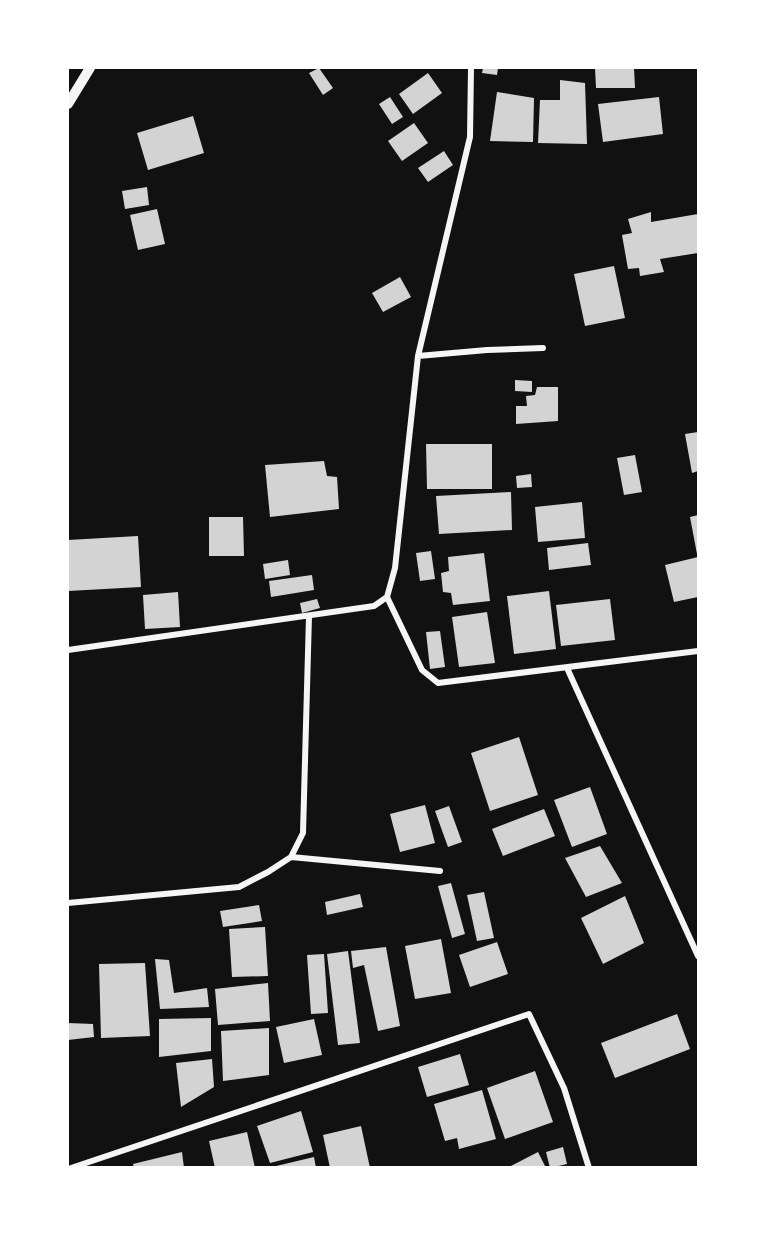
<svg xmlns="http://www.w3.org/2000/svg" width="766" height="1235" font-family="'Varela Round',sans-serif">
<rect width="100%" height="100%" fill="#111"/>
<path fill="#d3d3d3" d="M319,68L333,88L323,95L309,73Z
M483,68H498L497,75L482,73Z
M595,68H634L635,88H596Z
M428,73L442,93L413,114L399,94Z
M560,80L585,83L587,144L538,143L540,100H560Z
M497,92L534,98L533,142L490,141Z
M390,97L403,117L392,124L379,104Z
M659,97L663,134L603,142L598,104Z
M193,116L204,153L148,170L137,133Z
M414,123L428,143L402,161L388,141Z
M444,151L453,165L428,182L418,168Z
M147,187L149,205L125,209L122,191Z
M157,209L165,244L138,250L130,215Z
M651,212V222L698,214V253L660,259L664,272L640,276L639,268L628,269L622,235L632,233L628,219Z
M614,266L625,318L585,326L574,274Z
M400,277L411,297L383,312L372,293Z
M515,380L532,381V392L515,391Z
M537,387H558V421L516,424V406H527L526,396L535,395Z
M698,432V471L692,473L685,434Z
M426,444H492V489H427Z
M635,455L642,492L624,495L617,458Z
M324,461L327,476L337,477L339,509L270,517L265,465Z
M531,474L532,487L517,488L516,476Z
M511,492L512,530L439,534L436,496Z
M582,502L585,538L538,542L535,507Z
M698,515V553L697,554L690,517Z
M209,517H243L244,556H209Z
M138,536L141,587L68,591V540Z
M588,543L591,565L549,570L547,548Z
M431,551L435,579L420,581L416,553Z
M484,553L490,601L453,605L451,593L443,592L441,573L449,571L448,557Z
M698,557V597L674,602L665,565Z
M288,560L290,575L265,579L263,564Z
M312,575L314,590L271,597L269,581Z
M549,591L556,649L514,654L507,596Z
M178,592L180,627L145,629L143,595Z
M317,599L320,608L302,613L300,603Z
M610,599L615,640L561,646L556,605Z
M487,612L495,663L459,667L452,617Z
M440,631L445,667L430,669L426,632Z
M519,737L538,795L490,811L471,753Z
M590,787L607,834L572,847L554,800Z
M425,805L435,843L400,852L390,814Z
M449,806L462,842L448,847L435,811Z
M544,809L555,836L503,856L492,829Z
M600,846L622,883L586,897L565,858Z
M451,883L465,934L452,938L438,886Z
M484,892L494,938L477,941L467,895Z
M360,894L363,907L327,915L325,902Z
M625,896L644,943L603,964L581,918Z
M259,905L262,921L223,927L220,911Z
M265,927L268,976L232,977L229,929Z
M441,939L451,993L415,999L405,946Z
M497,942L508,974L470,987L459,955Z
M386,947L400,1026L378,1031L364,965L353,968L351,951Z
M348,951L360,1043L338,1045L327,954Z
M324,954L328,1013L311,1014L307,955Z
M155,959L169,960L174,993L207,988L209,1007L160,1009Z
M145,963L150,1036L101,1038L99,964Z
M268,983L270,1021L218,1025L215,989Z
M677,1014L690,1049L615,1078L601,1043Z
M211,1018V1051L159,1057V1019Z
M314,1019L322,1055L284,1063L276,1027Z
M68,1023L93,1024L94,1037L68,1040Z
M269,1028V1075L223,1081L221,1031Z
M460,1054L469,1085L427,1097L418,1067Z
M212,1059L214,1087L181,1107L176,1063Z
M535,1071L553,1122L505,1139L487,1088Z
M482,1090L496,1139L459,1149L457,1138L445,1141L434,1104Z
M301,1111L313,1152L270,1163L257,1126Z
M361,1126L370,1168H330L323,1135Z
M247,1132L255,1168H215L209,1141Z
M563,1147L567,1164L550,1168L546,1152Z
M182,1152L184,1168H134L133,1164Z
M538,1152L546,1168H507Z
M314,1157L316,1168H272V1167Z"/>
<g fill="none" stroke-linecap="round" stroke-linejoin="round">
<path stroke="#f5f5f5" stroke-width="6" d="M418,356L487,350L543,348
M387,597L422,670L438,683L698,651
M68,650L374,606L387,597L395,568L418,356L470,137L471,68
M567,668L698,956
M291,857L440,871
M68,903L239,887L268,872L291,857L303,833L309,616
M71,1168L529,1014L564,1088L589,1168"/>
<path stroke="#f5f5f5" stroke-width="10" d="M68,104L90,68"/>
</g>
<rect width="766" height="1235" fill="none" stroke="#ffffff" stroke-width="138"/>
</svg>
